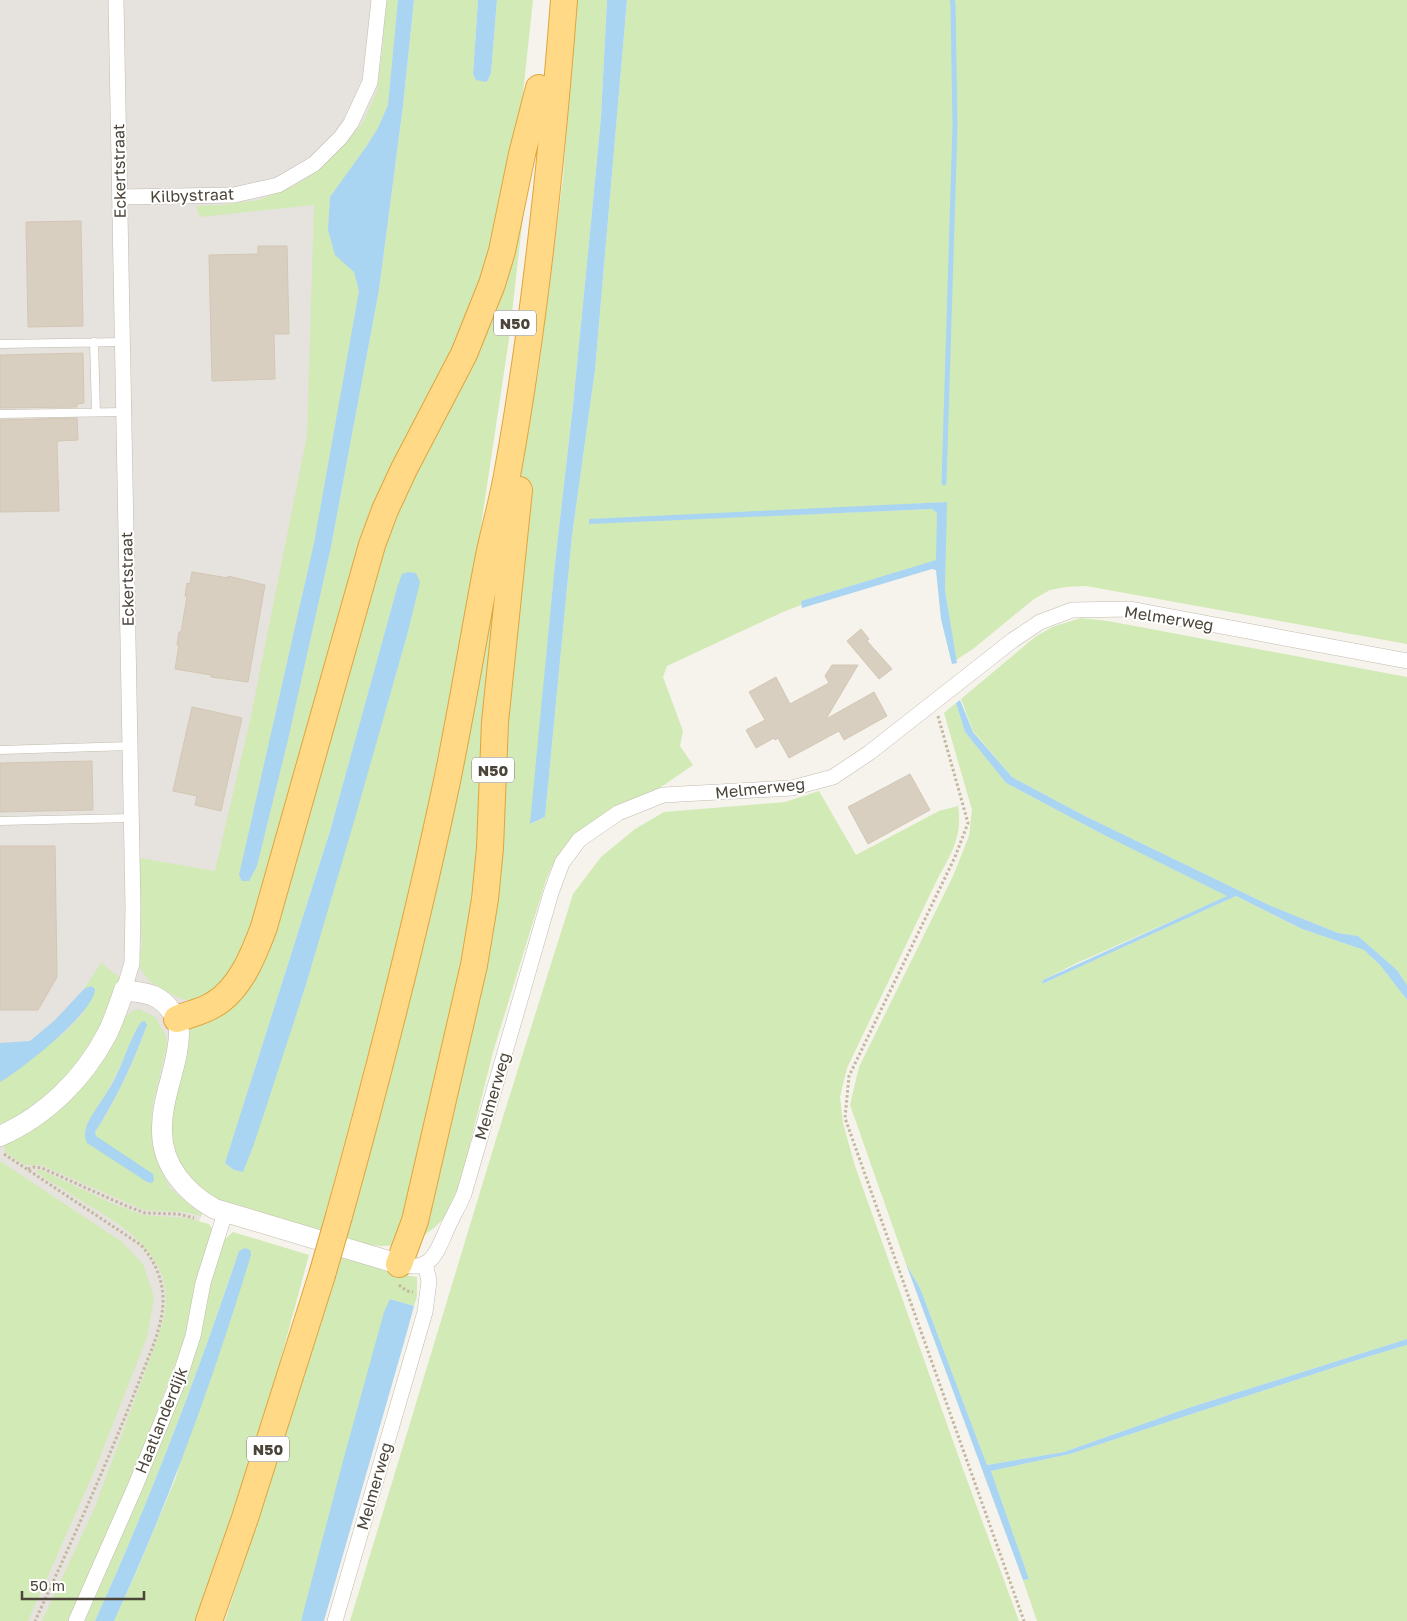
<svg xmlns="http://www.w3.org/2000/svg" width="1407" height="1621" font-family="'Golos Text',sans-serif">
<rect width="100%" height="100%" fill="#f6f3ec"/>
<path fill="#e6e2dd" d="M0,0H406L244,1135L190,1238L167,1362L53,1621H0Z"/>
<path fill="#d2eab5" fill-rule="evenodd" d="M385,0H398L388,105L378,128L366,147L330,197L328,230L335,254L354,272L359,291L314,543L239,875L242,881H248L257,866L287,744L331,547L379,290L403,106L414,0H478L473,74L487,82L491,73L497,0H533L517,149L469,328L397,462L271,887L232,980L194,1002L179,998L149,981L140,968V954L142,945L140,906V858L215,871L251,716L307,435L314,205L200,217L196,206L220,205L259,200L294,186L318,171L339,150L362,124L377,91L383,44Z
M576,0H607L601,117L591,222L573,405L555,563L531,824L545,817L572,536L595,370L627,0H1407V644L1086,586L1066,587L1050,590L1034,599L973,649L956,660L945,590L946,502L589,523L932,509L937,513V560L801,601V605L783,612L667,666L663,677L683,731L680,746L693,765L664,785L588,825L571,839L551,868L545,883L493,1052L457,1196C435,1245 391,1254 344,1240L515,459L538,375L563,179Z
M530,155L509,339L467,619L438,754L410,900L320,1233L222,1204L197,1189L175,1157L170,1124L192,1024L233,999L385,520ZM419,582L408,632L305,988L243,1172L234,1170L225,1163L330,831L397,589Z
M1081,618L1108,621L1407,677V985L1397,970L1358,936L1338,933L1269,905L1083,815L1012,777L973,731L961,699L1035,637L1052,627Z
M956,703L965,732L1006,783L1104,835L1228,896L1077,963L1043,980L1042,984L1236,896L1302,929L1364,950L1380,965L1407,1000V1339L1185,1409L1064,1452L987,1465L920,1288L906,1264L850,1105L859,1067L953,876L969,836L972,810L944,713Z
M819,791L856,855L939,811L958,806C963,836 951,854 937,880L847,1068L840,1097L843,1123L855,1166L963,1469L1019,1621H350L497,1136L573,894L601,857L635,829L664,812L785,802Z
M101,963L120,978C100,1046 63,1093 0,1125V1082L63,1034L84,1012L91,987L84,989Z
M139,1009L155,1017L166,1036L167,1046L153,1103L152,1120L159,1167L170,1188L202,1215L200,1216L185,1212L144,1210L41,1165H25L5,1152L4,1145L39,1125L64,1107L89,1077L116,1036L126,1016L133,1011ZM147,1026C133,1063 118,1098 95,1132L96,1136L86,1126C106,1096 122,1065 135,1031Z
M0,1161L122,1242L143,1264L154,1298L147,1337L94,1472L28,1621H0Z
M35,1170H41L111,1203L143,1215L187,1218L209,1224L212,1229L187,1333L130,1484L68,1621H42L95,1507L157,1340C162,1325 167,1310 166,1295C162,1242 108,1218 69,1193C59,1186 42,1178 35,1170Z
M233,1232L309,1255L268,1406L199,1621H114L136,1573L176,1477L239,1251C197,1376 150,1500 95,1621H82L215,1263L225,1239Z
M339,1256L403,1275L417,1277V1296L414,1306L390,1299L301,1621H225L292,1414Z
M1407,1345V1621H1037L1023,1580L1029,1579L991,1471L1070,1454L1357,1360Z"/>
<path fill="#a9d4f2" d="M398,0H414L403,106L379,290L331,547L287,744L257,866L249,881H242L239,875L314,543L359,291L354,272L335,255L328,230L330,197L366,147L378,128L388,105Z
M478,0H497L491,73L487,82L476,80L473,74Z
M607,0H627L595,370L572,536L545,817L530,824L555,563L573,405L591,222L601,117Z
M947,502L945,590L957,663L952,664L941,619L936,570L932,569L802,608L801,601L936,560L937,513L932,509L589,524V519Z
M408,572L416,573L420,582L408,632L353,825L305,988L254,1144L243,1172L234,1170L225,1163L330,831L397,588L402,574Z
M960,700L973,732L1012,777L1083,815L1269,905L1338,933L1358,936L1397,970L1407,985V1000L1380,965L1364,950L1302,929L1236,896L1042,984L1043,980L1227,896L1104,835L1006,783L965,732L956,703Z
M91,986L95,989C95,1012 20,1071 0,1082V1043L30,1041L55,1020L84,989Z
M145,1021L147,1025C133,1063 117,1098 95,1132L96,1136L153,1174L154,1180L152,1183L147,1182L87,1143C85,1138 84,1134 86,1128C89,1117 107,1094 113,1082C124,1062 129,1040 141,1022Z
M245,1248L250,1250L251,1255C213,1380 169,1502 114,1621H95C150,1500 197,1376 239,1251Z
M906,1264L920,1288L987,1465L1064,1452L1185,1409L1407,1339V1345L1357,1360L1070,1454L991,1471L1029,1579L1023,1580Z
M390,1299L414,1306L407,1332L324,1621H301L343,1461L384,1312Z"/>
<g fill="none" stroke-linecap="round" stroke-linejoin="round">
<path stroke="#a9d4f2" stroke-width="5" d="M944,483L955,126L953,4L952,0"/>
</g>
<path fill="#d8cfc1" stroke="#d3c7b4" d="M81,221L83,326L28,327L26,222Z
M258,246H287L289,334H274L275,379L212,381L209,255L258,254Z
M83,353L84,403L77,404V407L0,408V355Z
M77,418L78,440L57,441L59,511L0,512V420Z
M192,572L228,578V576L265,585L248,682L211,677V675L175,669L179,645H177L179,632H181L187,597L185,596L187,583L190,584Z
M861,629L869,639L867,641L892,669L879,679L847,641Z
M832,665H858L826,719L874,692L887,716L844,740L839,731L789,758L778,738L775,740L774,738L756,748L746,730L765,720L749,692L776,677L790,704L829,683L825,676Z
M192,707L242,718L221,811L195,805L197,796L173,791Z
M92,761L93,810L0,812V763Z
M910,774L930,810L868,844L848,807Z
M0,846H55L57,977L38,1010H0Z"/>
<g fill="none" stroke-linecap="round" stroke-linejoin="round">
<g stroke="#c2bbae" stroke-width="9">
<path id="service" d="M94,342L96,412
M0,344L123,342
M0,414L124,412
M0,750L130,746
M0,821L132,818"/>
</g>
<g stroke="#c2bbae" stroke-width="16">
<path id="minor" d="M116,0L133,907L132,963L124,990
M120,197L234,195L278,185L314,164L341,137L351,123L370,82L379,0
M399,1264C432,1273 436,1253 447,1229C452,1217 459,1206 464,1194L551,893L562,863L579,840L618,813L663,795L792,788L833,777L869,753L1013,640L1040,622L1072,610L1130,609L1407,661
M76,1621L135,1487L179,1379L193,1336L203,1283L225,1213
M335,1621L425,1312L429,1281L425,1263"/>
</g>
<g stroke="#c2bbae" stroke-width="21">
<path id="tertiary" d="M0,1136C46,1116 84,1078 107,1034C114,1020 119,1005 124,990C134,992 145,992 154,996C167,1002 179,1018 179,1032C179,1065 161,1097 162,1131C162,1166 186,1193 215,1209L399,1264"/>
</g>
<g stroke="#e0a43c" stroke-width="28">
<path id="trunk" d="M177,1019C189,1014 202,1012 213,1005C240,990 254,954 264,927L372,545L385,510L404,469L464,354L492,284L502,251L522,154L539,88
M339,1216C379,1072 416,927 447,781C462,708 474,634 488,561C494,530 503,500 508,470C536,314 552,157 564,0
M399,1264L415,1221L474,965L485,899L490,848L495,722L519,490
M209,1621L245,1518L322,1275"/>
</g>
<path stroke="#c4b79f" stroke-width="3" stroke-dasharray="2.5 2.5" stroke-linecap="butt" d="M938,716L968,823L955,857L849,1076L845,1118L1024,1621
M4,1154L141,1245C154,1260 162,1277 163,1297C164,1326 148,1357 138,1384C107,1464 71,1543 35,1621
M28,1169L34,1167L42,1168L124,1205L145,1213L178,1214L194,1218
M399,1285L407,1291L413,1292"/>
<use href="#service" stroke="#fff" stroke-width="8"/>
<use href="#minor" stroke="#fff" stroke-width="15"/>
<use href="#tertiary" stroke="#fff" stroke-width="20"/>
<use href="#trunk" stroke="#ffd985" stroke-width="26"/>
<g stroke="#e0a43c" stroke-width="28" stroke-linecap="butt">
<path id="trunk-bridge" d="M322,1275L339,1216"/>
</g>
<use href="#trunk-bridge" stroke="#ffd985" stroke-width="26"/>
</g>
<g text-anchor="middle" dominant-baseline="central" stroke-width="4" stroke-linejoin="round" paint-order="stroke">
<g fill="#fff" stroke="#817c74" stroke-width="1">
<rect x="494" y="310.5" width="42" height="25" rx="4"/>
<rect x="472" y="757.5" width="42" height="25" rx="4"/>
<rect x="247" y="1436.5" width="42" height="25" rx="4"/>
</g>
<g font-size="15" font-weight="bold" fill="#4b4439">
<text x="515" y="323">N50</text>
<text x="493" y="770">N50</text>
<text x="268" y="1449">N50</text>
</g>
<g font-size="16" fill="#4b4439" stroke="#fff">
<text transform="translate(119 171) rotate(-91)">Eckertstraat</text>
<text transform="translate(192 195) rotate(-2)">Kilbystraat</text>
<text transform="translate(127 579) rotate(-91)">Eckertstraat</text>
<text transform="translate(1169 618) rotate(9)">Melmerweg</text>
<text transform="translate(760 788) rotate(-6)">Melmerweg</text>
<text transform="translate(492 1096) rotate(-74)">Melmerweg</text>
<text transform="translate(161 1420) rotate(-68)">Haatlanderdijk</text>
<text transform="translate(374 1486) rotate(-74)">Melmerweg</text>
</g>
</g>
<path d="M22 1591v8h122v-8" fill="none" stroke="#4b4439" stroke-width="2.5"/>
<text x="30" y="1591" font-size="15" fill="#4b4439" stroke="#ffffff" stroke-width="4" paint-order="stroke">50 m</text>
</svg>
